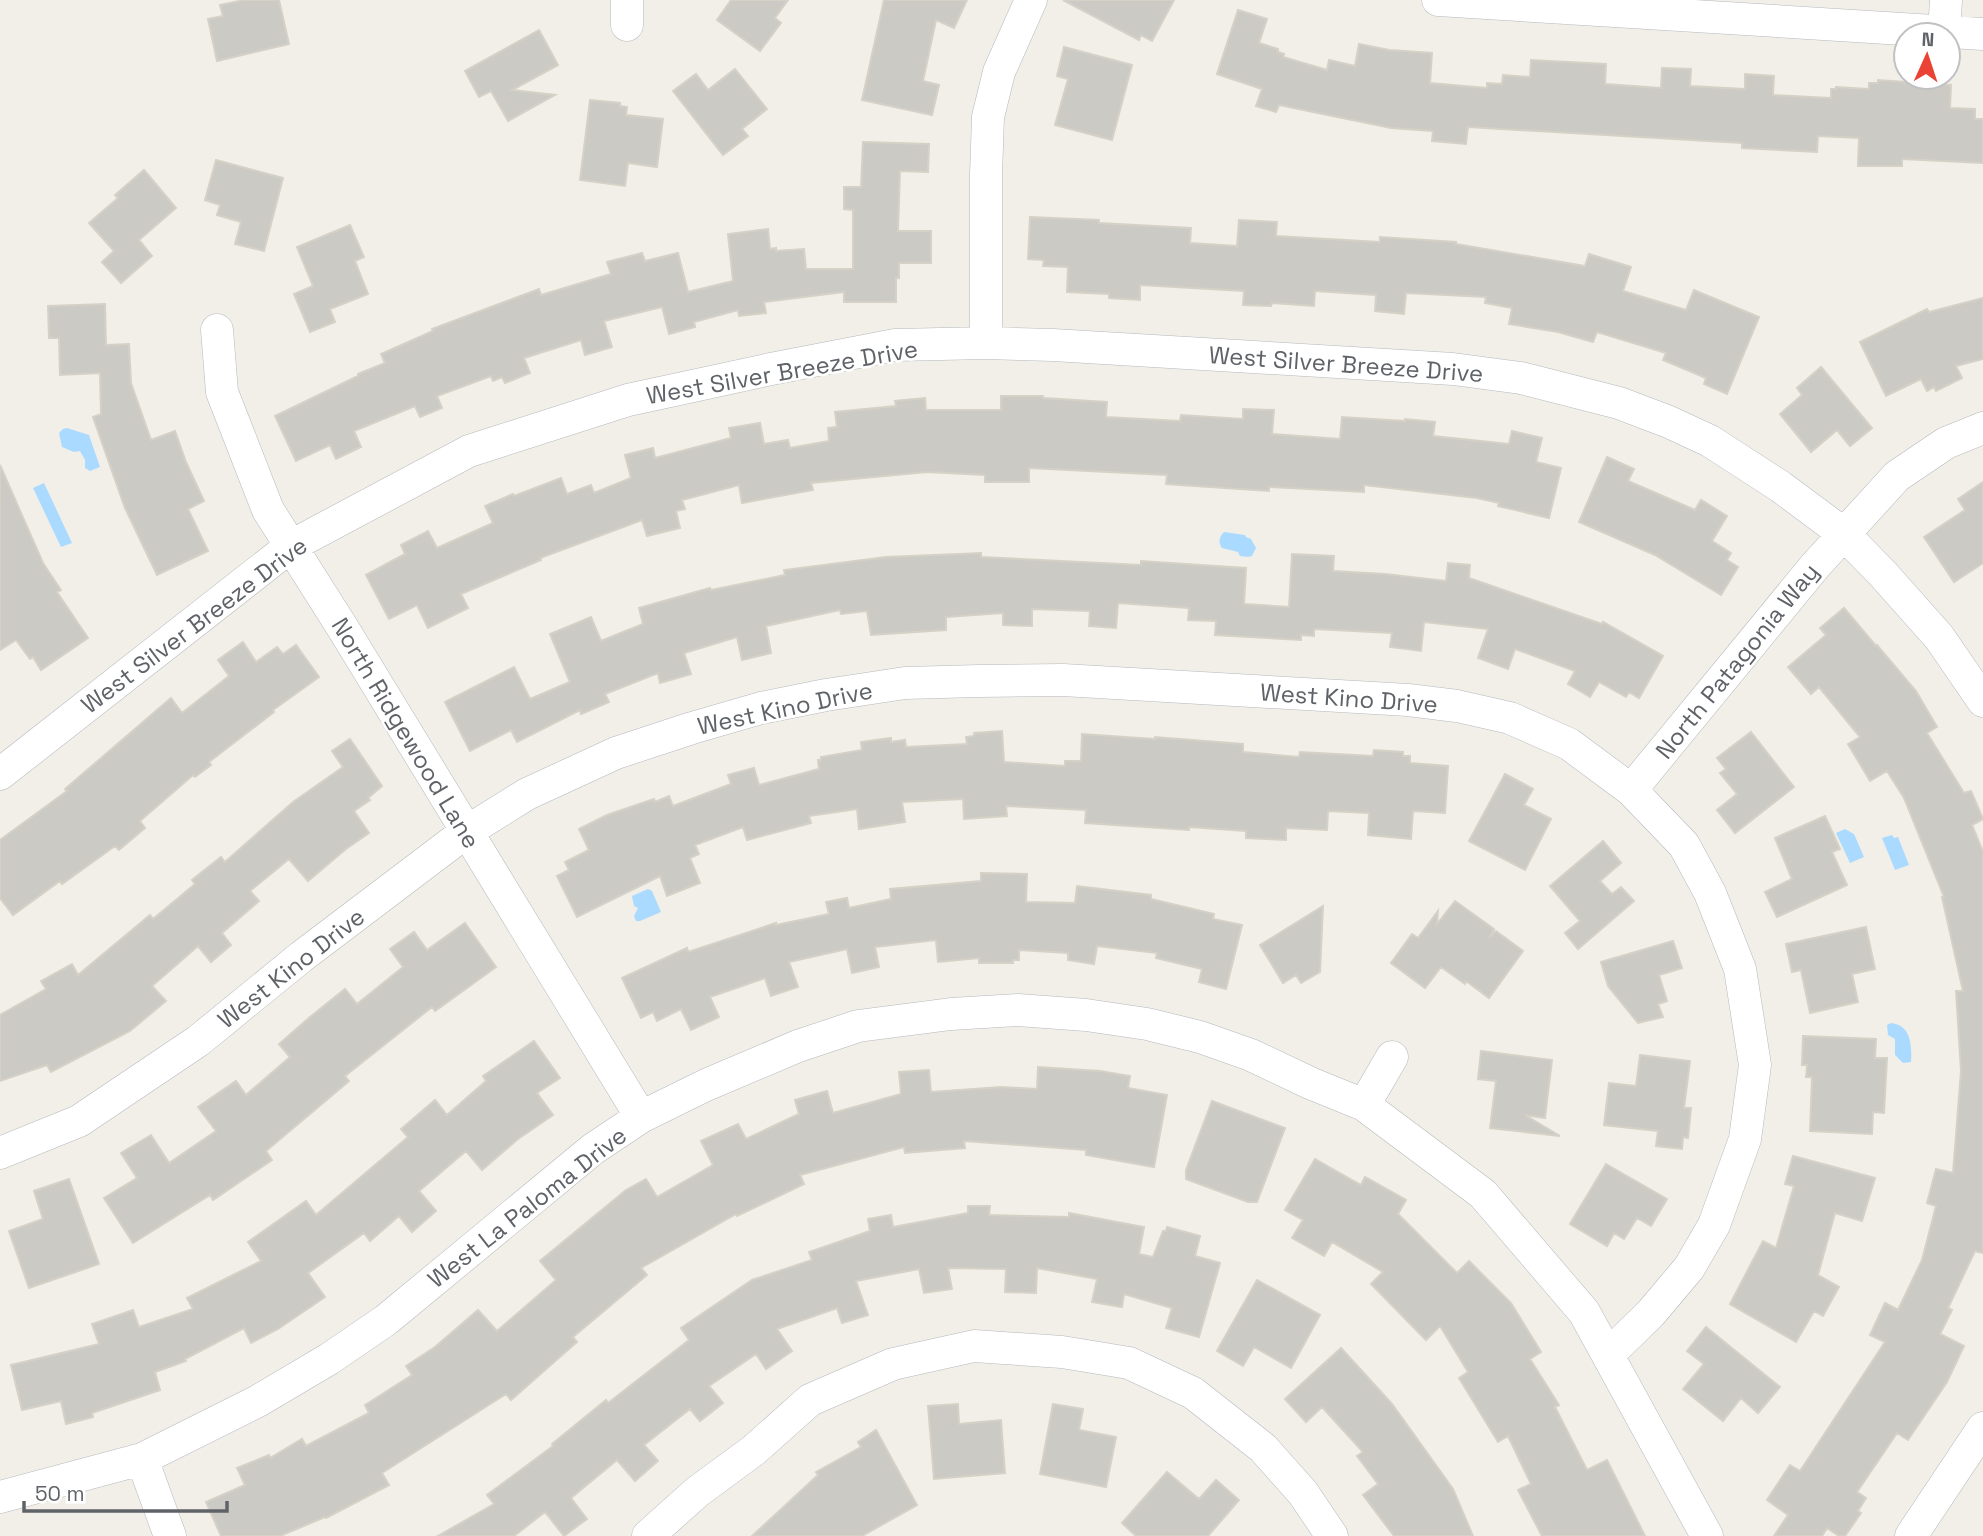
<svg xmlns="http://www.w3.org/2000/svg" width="1983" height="1536" font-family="'Space Grotesk',sans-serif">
<rect width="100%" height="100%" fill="#f1efe8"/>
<path fill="#aadaff" d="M67,428L89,435L100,467L90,471L85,468V460L80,451L74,452L62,447L59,433L63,429Z
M44,483L72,543L61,547L33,488Z
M1224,532L1245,535L1246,537L1251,539L1256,548L1252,556L1248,557L1240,556L1238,552L1222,548C1218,542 1219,537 1224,532Z
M1845,829L1854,834L1864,857L1850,863L1836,833Z
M1892,835L1894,838L1898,837L1909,865L1895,870L1882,838Z
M648,889L652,891L661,912L640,921H636L634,916L638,908L634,906L632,896Z
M1891,1023C1911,1025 1912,1045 1911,1062L1903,1063L1895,1055V1039L1888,1035L1887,1025Z"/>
<path fill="#cccac5" stroke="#d6d1c6" stroke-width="2" d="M244,0H279L289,44L217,61L208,19L223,16L220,5Z
M731,0H788L775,18L781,23L760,51L717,20Z
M884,0H967L954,28L936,20L923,81L939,85L932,115L862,100Z
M1063,0H1174L1152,41L1141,35L1139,40Z
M1238,10L1267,19L1259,43L1278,49V52L1284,54L1283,57L1327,70L1329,60L1355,66L1359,44L1389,50L1432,53L1430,83L1487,88V83L1502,84L1503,75L1530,77L1531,60L1606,64L1605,84L1661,88L1662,68L1691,69L1690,86L1745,89V74L1774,76L1773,95L1831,98V89H1836V87L1869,89V83H1878V80L1951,85L1950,108L1975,109V119H1983V163L1902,159V166H1858L1859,138L1818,136L1817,152L1742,148V143L1468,127L1466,144L1432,141L1433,131L1391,128L1279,105L1276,112L1256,106L1262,89L1217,74Z
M539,30L558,65L512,90L555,95L508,121L491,91L479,97L465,71Z
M1064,47L1132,65L1112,140L1055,125L1068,79L1057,76Z
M735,69L767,109L742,129L748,136L723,155L673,91L696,74L708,90Z
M590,100L620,103V106L627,107L626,115L663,119L657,167L628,163L625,186L580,180Z
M863,142L929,144L928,172L900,171L898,231H931V263H899V278H896V302H844V292L764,302L766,313L739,316L738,310L694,322L695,327L669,334L662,307L604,321L612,347L585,355L581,340L524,358L530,373L505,383L502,377L493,381L491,376L437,396L442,408L420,417L415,406L354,431L361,447L336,459L330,445L296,461L275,416L358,376V374L385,363L381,354L433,331L432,329L539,289L541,295L611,274L607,262L642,253L645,261L678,253L688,292L733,281L728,234L768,229L770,249L776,248V251L804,249L806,269H853V210L844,209V187H861Z
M216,160L283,178L264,251L235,244L241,222L217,215L220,205L205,200Z
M144,170L176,208L139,240L152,256L121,283L102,262L114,251L89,223L118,198L115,195Z
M1030,217L1099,220V223L1191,228L1190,243L1237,246L1239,220L1277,222L1276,236L1380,242V237L1456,242V244L1585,266L1589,254L1631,267L1623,291L1686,310L1694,290L1759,317L1727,394L1704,384L1706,378L1663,360L1666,353L1597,332L1593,342L1558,332L1509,324L1512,308L1485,303L1486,297L1406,293L1404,314L1375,311L1376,295L1315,291L1314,306L1272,303L1271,306L1243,305L1244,291L1140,285V300L1109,298V294L1067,292L1068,267L1043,266L1044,260L1028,259Z
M350,225L364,257L355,261L368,294L330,309L335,322L310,332L294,294L313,286L297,247Z
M1983,298V359L1956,366L1962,378L1936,391L1934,387L1927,391L1921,379L1886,396L1860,342L1927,309L1929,312Z
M105,304L106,345L129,344L131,383L151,440L175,431L186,462L204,501L188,509L208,551L157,575L125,508L93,417L101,414L100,373L60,375L59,338H49L48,306Z
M1821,367L1872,428L1850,446L1837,430L1811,452L1780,414L1802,395L1797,388Z
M1001,396H1043V398L1107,402L1106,417L1180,421L1181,415L1243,419V409L1274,410L1272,434L1340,439L1342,417L1405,421V419L1435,422L1433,436L1509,444L1512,431L1542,438L1536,462L1561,468L1549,518L1498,506L1499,503L1477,498L1364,485V492L1269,487V491L1166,484L1167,475L1029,468V482H985V475L927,472L811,483L813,490L742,503L739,485L682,500L685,509L676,511L680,528L647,536L642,520L540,558L541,560L461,594L468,608L428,628L417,605L389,619L366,575L405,554L401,545L428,531L437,548L493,523L485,506L513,494L514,496L561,478L567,494L591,485L594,493L631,478L625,455L653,448L655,458L731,438L729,428L760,423L764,444L788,440L790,448L829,441L828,428L837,427L835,412L896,406L895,401L925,398L926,410H1001Z
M1607,457L1634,469L1628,481L1695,510L1701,500L1727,516L1712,541L1731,553L1727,560L1738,567L1721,595L1655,555L1579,522Z
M0,465L43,563L61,590L57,592L88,638L41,670L33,657L30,659L16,640L0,650Z
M1983,482V563L1954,582L1924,537L1965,510L1958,499Z
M981,553V557L1141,565V561L1246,568L1244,604L1289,607L1292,554L1334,556L1333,571L1385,574L1446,581L1448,563L1470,565L1469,578L1602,624L1603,622L1663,656L1639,698L1629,692L1626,697L1599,682L1590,697L1568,684L1575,671L1515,649L1508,669L1478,658L1488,629L1424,622L1421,651L1390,647L1392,633L1314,629V636L1301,635V640L1215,635L1216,621L1188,620L1189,608L1118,603L1116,628L1089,626L1090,611L1032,609V626L1003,625V613L946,617V630L871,635L867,611L841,614L840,610L766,626L771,653L742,660L737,637L684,653L691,674L660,683L658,673L605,694L609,702L581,714L580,710L517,742L511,730L470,751L445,702L514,667L530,699L570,682L550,634L591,617L601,641L643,624L639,608L710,588L711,590L785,575L784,570L886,557Z
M1844,608L1876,646L1877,645L1916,691L1937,727L1927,733L1964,793L1971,791L1983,819L1972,825L1983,852V1253L1975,1251L1948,1308L1952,1310L1940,1334L1964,1346L1947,1382L1908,1440L1897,1433L1857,1492L1866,1498L1858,1511L1861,1513L1845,1536H1839L1827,1528L1822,1536H1774L1788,1515L1767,1500L1790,1465L1800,1471L1885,1342L1870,1335L1885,1303L1898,1310L1922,1260L1936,1206L1927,1203L1936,1169L1953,1173L1961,1071L1956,991H1963L1942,897H1944L1904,798L1887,771L1870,781L1848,744L1860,737L1819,687L1811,694L1788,667L1826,635L1820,628Z
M243,642L256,662L277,647L283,654L296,645L319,677L273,710L274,712L209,762L211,765L195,777L193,775L140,821L145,828L119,850L115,846L62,884L60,881L13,915L0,898V840L67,791L65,789L171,698L182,713L229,676L218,660Z
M1002,731L1004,762L1065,766V761H1081L1082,734L1155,739V737L1243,744V752L1299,757L1300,752L1373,756L1374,750L1403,752V756H1410V763L1448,766L1445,813L1413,811L1411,839L1368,835L1369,813L1328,811L1327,830L1286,828V840L1246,838V831L1189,827V830L1085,823L1086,810L1006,806L1007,816L964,819L963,799L902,802L905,822L859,829L857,809L809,816L811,823L747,840L743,827L695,845L699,854L690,858L700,883L667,896L660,876L577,917L557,876L569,870L565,862L589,850L579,829L607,815L654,799L655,802L669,796L673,806L731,784L728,775L754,768L759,785L819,769L818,760H821V757L862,750L861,742L891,738V742L905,740L906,747L967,744L966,737L974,736V733Z
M1751,732L1794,787L1735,833L1717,810L1737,794L1720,773L1726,769L1717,758Z
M350,739L382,786L368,798L370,800L354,811L369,833L346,849L308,881L289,859L250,891L259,901L222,933L231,945L211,962L198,946L152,986L166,1001L130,1031L51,1072L47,1065L0,1081V1015L46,989L41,981L72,964L78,975L150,915L153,919L195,884L192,880L221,857L225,862L293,802L343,767L332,751Z
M1505,774L1533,789L1524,805L1551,819L1525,870L1469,841Z
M1825,816L1840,849L1832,852L1847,885L1777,917L1765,892L1792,879L1775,838Z
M1603,841L1621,863L1600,881L1612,894L1621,887L1634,901L1578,949L1565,933L1580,921L1550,886Z
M981,873L1027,874L1026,902L1075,903L1077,886L1151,895V899L1214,914L1213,919L1242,925L1226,989L1199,982L1202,969L1156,958L1157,953L1097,946L1094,964L1068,960V953L1019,950V960H1013V963H979V958L938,962L936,940L875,947L879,967L852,973L847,949L789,962L798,987L771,996L765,978L710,997L719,1017L691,1030L681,1009L657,1021L653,1012L641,1018L622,978L687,948L688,952L776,923V925L829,914L826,902L847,898L849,908L891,899L890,889L981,881Z
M1455,901L1494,929L1490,937L1496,931L1523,951L1489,998L1466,981L1465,984L1441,967L1425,988L1391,963L1412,934L1418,938L1438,911L1437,924Z
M1323,906L1320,972L1301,983L1296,975L1283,983L1260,945Z
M465,923L496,967L435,1011L432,1007L345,1076L349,1081L266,1151L272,1160L213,1200L210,1195L133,1243L104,1198L137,1178L121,1153L151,1135L169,1163L216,1131L198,1107L236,1081L246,1095L290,1057L279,1044L310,1017L345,989L357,1004L403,967L390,949L414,932L427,950Z
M1866,927L1875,969L1852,974L1858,1002L1810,1013L1801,970L1792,972L1786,944Z
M1673,941L1682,968L1659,975L1667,1001L1658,1004L1663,1017L1638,1023L1608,986L1601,962Z
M1803,1036L1876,1039L1875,1058H1887L1884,1113L1873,1112L1872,1134L1810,1131L1812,1077H1806L1807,1065H1802Z
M534,1041L560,1078L537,1093L553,1115L518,1139L482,1170L466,1151L419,1191L436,1211L412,1232L399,1216L370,1241L364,1233L308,1273L325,1297L278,1329L251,1343L244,1328L185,1359L186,1361L155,1372L160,1390L92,1413L93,1417L66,1424L61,1401L22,1410L11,1365L99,1344L92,1324L133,1310L139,1327L193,1309L187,1298L261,1261L248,1242L306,1201L316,1215L408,1137L401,1129L435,1100L447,1115L486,1081L483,1076Z
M1481,1051L1552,1060L1545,1118L1525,1115L1560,1136L1490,1128L1496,1081L1478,1079Z
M1640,1055L1690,1061L1684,1108H1691L1688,1138L1683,1137L1682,1149L1656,1146L1658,1131L1604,1125L1609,1083L1636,1086Z
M1038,1067L1100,1071L1130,1076L1128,1088L1167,1095L1154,1167L1086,1155V1150L964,1141L965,1148L905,1153L904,1147L800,1175L804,1184L737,1216L736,1214L641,1268L647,1275L573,1337L577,1342L511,1400L506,1394L382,1473L389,1485L326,1518L325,1517L280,1536H221L206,1502L245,1485L237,1468L269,1455L270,1458L302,1439L306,1446L369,1413L365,1405L412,1375L406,1366L435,1347L478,1310L497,1331L556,1280L540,1261L626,1190L646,1179L657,1197L713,1165L701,1141L738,1124L746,1139L799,1114L795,1100L827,1091L833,1113L901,1094L899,1072L929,1070L931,1092L1001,1087L1037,1089Z
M1212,1101L1285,1128L1257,1202H1248L1186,1179V1170Z
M1793,1156L1875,1178L1862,1221L1835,1213L1818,1275L1839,1287L1823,1316L1814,1311L1796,1342L1730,1304L1763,1241L1776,1248L1794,1186L1785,1184Z
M1315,1159L1361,1185L1365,1177L1406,1200L1398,1214L1457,1273L1469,1261L1511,1303L1541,1352L1530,1359L1559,1405L1555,1407L1587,1470L1607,1460L1645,1536H1542L1518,1490L1531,1484L1508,1436L1498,1442L1459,1378L1468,1372L1440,1326L1426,1340L1371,1284L1383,1272L1332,1242L1324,1256L1292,1238L1303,1220L1285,1210Z
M1606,1164L1667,1199L1651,1226L1637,1218L1624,1239L1614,1233L1607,1246L1570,1224Z
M69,1179L99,1264L29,1288L9,1231L43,1219L34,1191Z
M968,1206H990L989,1215L1069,1217V1213L1144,1227L1139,1254L1153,1257L1163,1231H1166L1167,1227L1200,1236L1195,1256L1220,1263L1199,1337L1166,1328L1172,1308L1124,1294L1122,1307L1092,1302L1097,1279L1037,1268L1036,1293L1005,1292L1006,1269L948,1268L952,1289L924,1293L919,1269L856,1281L868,1315L842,1323L837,1308L777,1329L792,1351L766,1369L756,1354L709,1386L723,1403L700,1421L690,1409L644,1445L658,1461L635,1481L617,1460L571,1498L587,1519L564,1536L545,1512L514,1536H438L494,1504L487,1495L553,1446L552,1444L606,1400L608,1403L689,1340L681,1328L752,1280L812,1260L809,1252L870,1231L868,1219L891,1215L893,1227L968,1213Z
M1257,1280L1320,1315L1291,1368L1254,1347L1243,1366L1217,1351Z
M1706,1327L1780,1387L1758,1413L1741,1398L1723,1421L1683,1389L1704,1364L1687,1351Z
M1341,1348L1392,1404L1453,1489L1473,1536H1394L1363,1495L1378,1484L1357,1456L1363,1452L1322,1407L1306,1422L1285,1399Z
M958,1404L959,1424L1001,1420L1005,1473L934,1479L928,1406Z
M1053,1404L1083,1409L1079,1430L1116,1437L1106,1487L1040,1474Z
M876,1430L917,1505L862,1536H752L818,1475L816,1472L861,1447L858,1442Z
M1167,1472L1199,1499L1216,1480L1239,1500L1208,1536H1136L1122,1523Z"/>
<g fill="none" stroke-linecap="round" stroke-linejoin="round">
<g stroke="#b5b8bc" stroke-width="33">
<path id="minor" d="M627,0V25
M1438,0L1983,34
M1944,32L1946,0
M217,330L222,392L268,510L344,630L641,1117
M986,343V175L988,117L999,72L1031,0
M0,774L291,546L469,451L628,400L771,369L895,345L986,343L1053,345L1453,369L1521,378L1619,403L1669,422L1710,441L1781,487L1844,534L1883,574L1939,637L1983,701
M1631,790L1815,566L1897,476L1946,443L1983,428
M1364,1105L1392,1057
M0,1153L79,1121L198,1041L301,957L466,832L527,794L616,753L692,728L761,708L826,695L905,683L979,681L1063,680L1408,700L1457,706L1510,718L1569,744L1631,790L1684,845L1710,893L1740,969L1755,1065L1745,1139L1714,1225L1689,1268L1651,1313L1608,1355
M142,1459L170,1536
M0,1497L142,1459L258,1401L329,1359L386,1320L593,1149L641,1117L706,1085L798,1046L858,1026L951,1014L1018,1010L1086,1015L1147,1024L1200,1037L1251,1055L1310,1083L1364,1105L1483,1194L1584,1312L1707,1536
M648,1536L697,1492L754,1450L810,1400L893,1364L974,1346L1062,1352L1129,1363L1193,1393L1263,1448L1303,1493L1332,1536
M1911,1536L1983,1428"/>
</g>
<use href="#minor" stroke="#fff" stroke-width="32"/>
</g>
<g text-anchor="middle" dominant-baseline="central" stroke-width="5" stroke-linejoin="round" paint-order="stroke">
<g font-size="24" fill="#5f6368" stroke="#fff">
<text transform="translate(1346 364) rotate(4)">West Silver Breeze Drive</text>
<text transform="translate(782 372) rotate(-10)">West Silver Breeze Drive</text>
<text transform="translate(194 625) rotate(-37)">West Silver Breeze Drive</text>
<text transform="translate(1737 661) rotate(-51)">North Patagonia Way</text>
<text transform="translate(1349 698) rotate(4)">West Kino Drive</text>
<text transform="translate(785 708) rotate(-12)">West Kino Drive</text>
<text transform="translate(406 733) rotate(59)">North Ridgewood Lane</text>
<text transform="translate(291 968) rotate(-38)">West Kino Drive</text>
<text transform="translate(527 1207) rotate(-38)">West La Paloma Drive</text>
</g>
</g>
<g transform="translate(1927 56) rotate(3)"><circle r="33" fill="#ffffff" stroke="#bfc1c3" stroke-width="2"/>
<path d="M0-5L12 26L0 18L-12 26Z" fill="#ea4335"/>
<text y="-10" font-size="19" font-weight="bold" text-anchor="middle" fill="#5f6368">N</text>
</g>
<path d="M24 1501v10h203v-10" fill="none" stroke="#5f6368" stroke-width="3.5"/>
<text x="35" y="1501" font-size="21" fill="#5f6368" stroke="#ffffff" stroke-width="5" paint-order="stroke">50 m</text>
</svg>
